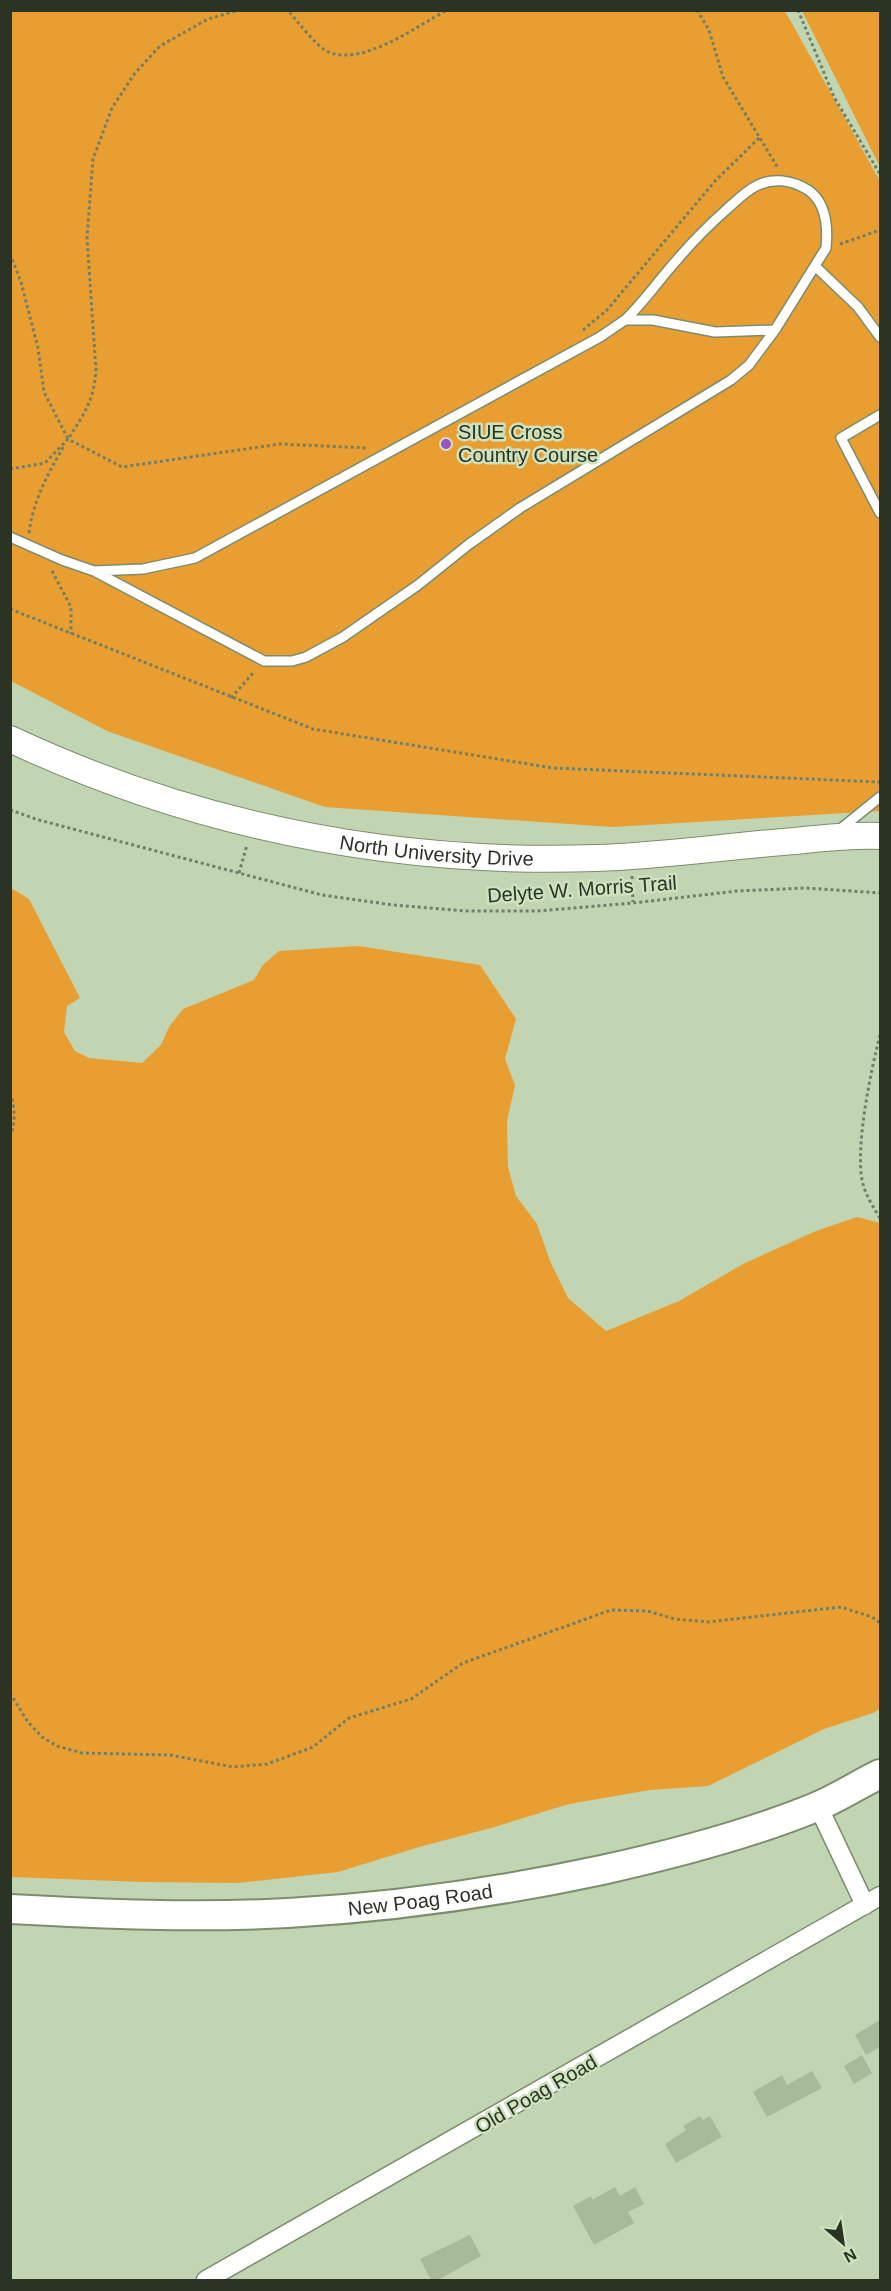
<svg xmlns="http://www.w3.org/2000/svg" width="891" height="2291" font-family="Arial,sans-serif">
<rect width="100%" height="100%" fill="#c1d5b2"/>
<path fill="#e99e31" d="M10,11H785L880,181V811L612,827L325,807L107,731L11,681Z
M802,11H880V167Z
M11,888L29,899L80,998L67,1006L64,1032L75,1051L89,1058L142,1063L161,1045L169,1027L183,1009L254,980L263,965L279,951L358,946L480,965L516,1019L505,1059L515,1085L507,1121L508,1167L516,1196L537,1224L550,1261L568,1298L606,1331L679,1301L745,1263L816,1231L857,1217L880,1223V1709L873,1713L824,1729L708,1786L650,1790L569,1804L491,1828L419,1847L338,1872L238,1883L143,1882L11,1877Z"/>
<path fill="#a8bb99" d="M880,2020V2047L866,2055L855,2035Z
M862,2055L872,2073L854,2084L844,2066Z
M812,2071L822,2088L767,2117L753,2092L782,2075L787,2085Z
M700,2116L703,2120L710,2116L722,2137L676,2163L665,2144L686,2130L683,2126Z
M615,2187L620,2196L635,2187L644,2204L628,2212L634,2223L594,2245L573,2206L591,2196L592,2200Z
M470,2235L481,2256L438,2280H431L420,2259Z"/>
<g fill="none" stroke-linecap="round" stroke-linejoin="round">
<g stroke="#7b8d6c" stroke-width="12">
<path id="lane" d="M815,266L858,307L880,337
M880,415L841,438L880,513
M10,537L62,560L94,571L264,661H292L306,657L343,637L418,585L468,545L520,508L731,380L749,365L775,330
M94,571L143,569L195,558L600,337L625,320H653L715,332L775,330L826,248C828,228 827,203 808,190C792,180 773,177 756,186C746,191 736,201 727,209C709,225 692,242 676,261C658,281 644,302 625,320
M838,831L880,797"/>
</g>
<g stroke="#7b8d6c" stroke-width="21">
<path id="street" d="M818,1806L865,1905
M206,2280L880,1896"/>
</g>
<g stroke="#7b8d6c" stroke-width="28">
<g id="secondary">
<path id="s1" d="M10,739C196,826 391,865 596,858C662,856 728,846 795,841C823,838 852,835 880,836"/>
</g>
</g>
<g stroke="#7b8d6c" stroke-width="32">
<g id="primary">
<path id="s2" d="M10,1909C103,1914 195,1918 288,1913C394,1907 499,1892 602,1870C674,1854 748,1835 816,1807C838,1798 859,1784 880,1774"/>
</g>
</g>
<path stroke="#717f67" stroke-width="3" stroke-dasharray="3 3" stroke-linecap="butt" d="M284,10L290,13C298,22 315,44 325,50C358,70 417,26 447,10
M697,10L709,30L723,77L778,168
M798,10L834,97L880,174
M840,244L880,230
M10,254L21,282L38,348L44,392L68,439C84,414 94,401 96,370L87,238L93,159L112,108L135,73L160,46L208,19L239,10
M583,330L607,310L715,181L760,137
M10,469L45,463L68,439L122,467L280,444L368,448
M29,533C33,501 48,473 64,446
M52,571L71,607V634
M10,609L313,729L553,768L879,782
M231,698L255,671
M10,810L39,820L322,895L393,905L465,911H537L633,903L737,891L806,888L880,893
M239,873L247,845
M632,876L633,902
M880,1035C871,1070 854,1151 863,1184C866,1196 874,1208 880,1218
M10,1093C15,1108 16,1122 10,1137
M10,1693L28,1722L42,1737L57,1746L82,1753L170,1755L233,1767L267,1764L313,1747L349,1718L411,1699L463,1663L611,1610L647,1611L675,1619L708,1622L841,1607L872,1617L880,1623"/>
<use href="#lane" stroke="#fff" stroke-width="9"/>
<use href="#street" stroke="#fff" stroke-width="18"/>
<use href="#secondary" stroke="#fff" stroke-width="26"/>
<use href="#primary" stroke="#fff" stroke-width="28"/>
</g>
<circle fill="#9b52c5" stroke="#cee2be" stroke-width="2" cx="446" cy="444" r="6"/>
<g text-anchor="middle" dominant-baseline="central" stroke-width="5" stroke-linejoin="round" paint-order="stroke">
<g font-size="20" fill="#2b3325" stroke="#cee2be" text-anchor="start">
<text x="458" y="432">SIUE Cross<tspan x="458" dy="23">Country Course</tspan></text>
</g>
<g font-size="20" fill="#2b3325" stroke="#cee2be">
<text stroke="none"><textPath href="#s1" startOffset="444">North University Drive</textPath></text>
<text transform="translate(582 889) rotate(-4)">Delyte W. Morris Trail</text>
<text stroke="none"><textPath href="#s2" startOffset="411">New Poag Road</textPath></text>
<text transform="translate(536 2094) rotate(-30)">Old Poag Road</text>
</g>
</g>
<rect width="891" height="2291" fill="none" stroke="#2b3325" stroke-width="24"/>
<g transform="translate(843 2243) rotate(151)" stroke="#cee2be" stroke-width="4.5" paint-order="stroke">
<path d="M0-4.5L10 22L0 15L-10 22Z" fill="#2b3325"/>
<text y="-9" font-size="16" font-weight="bold" text-anchor="middle" fill="#2b3325">N</text>
</g>
</svg>
